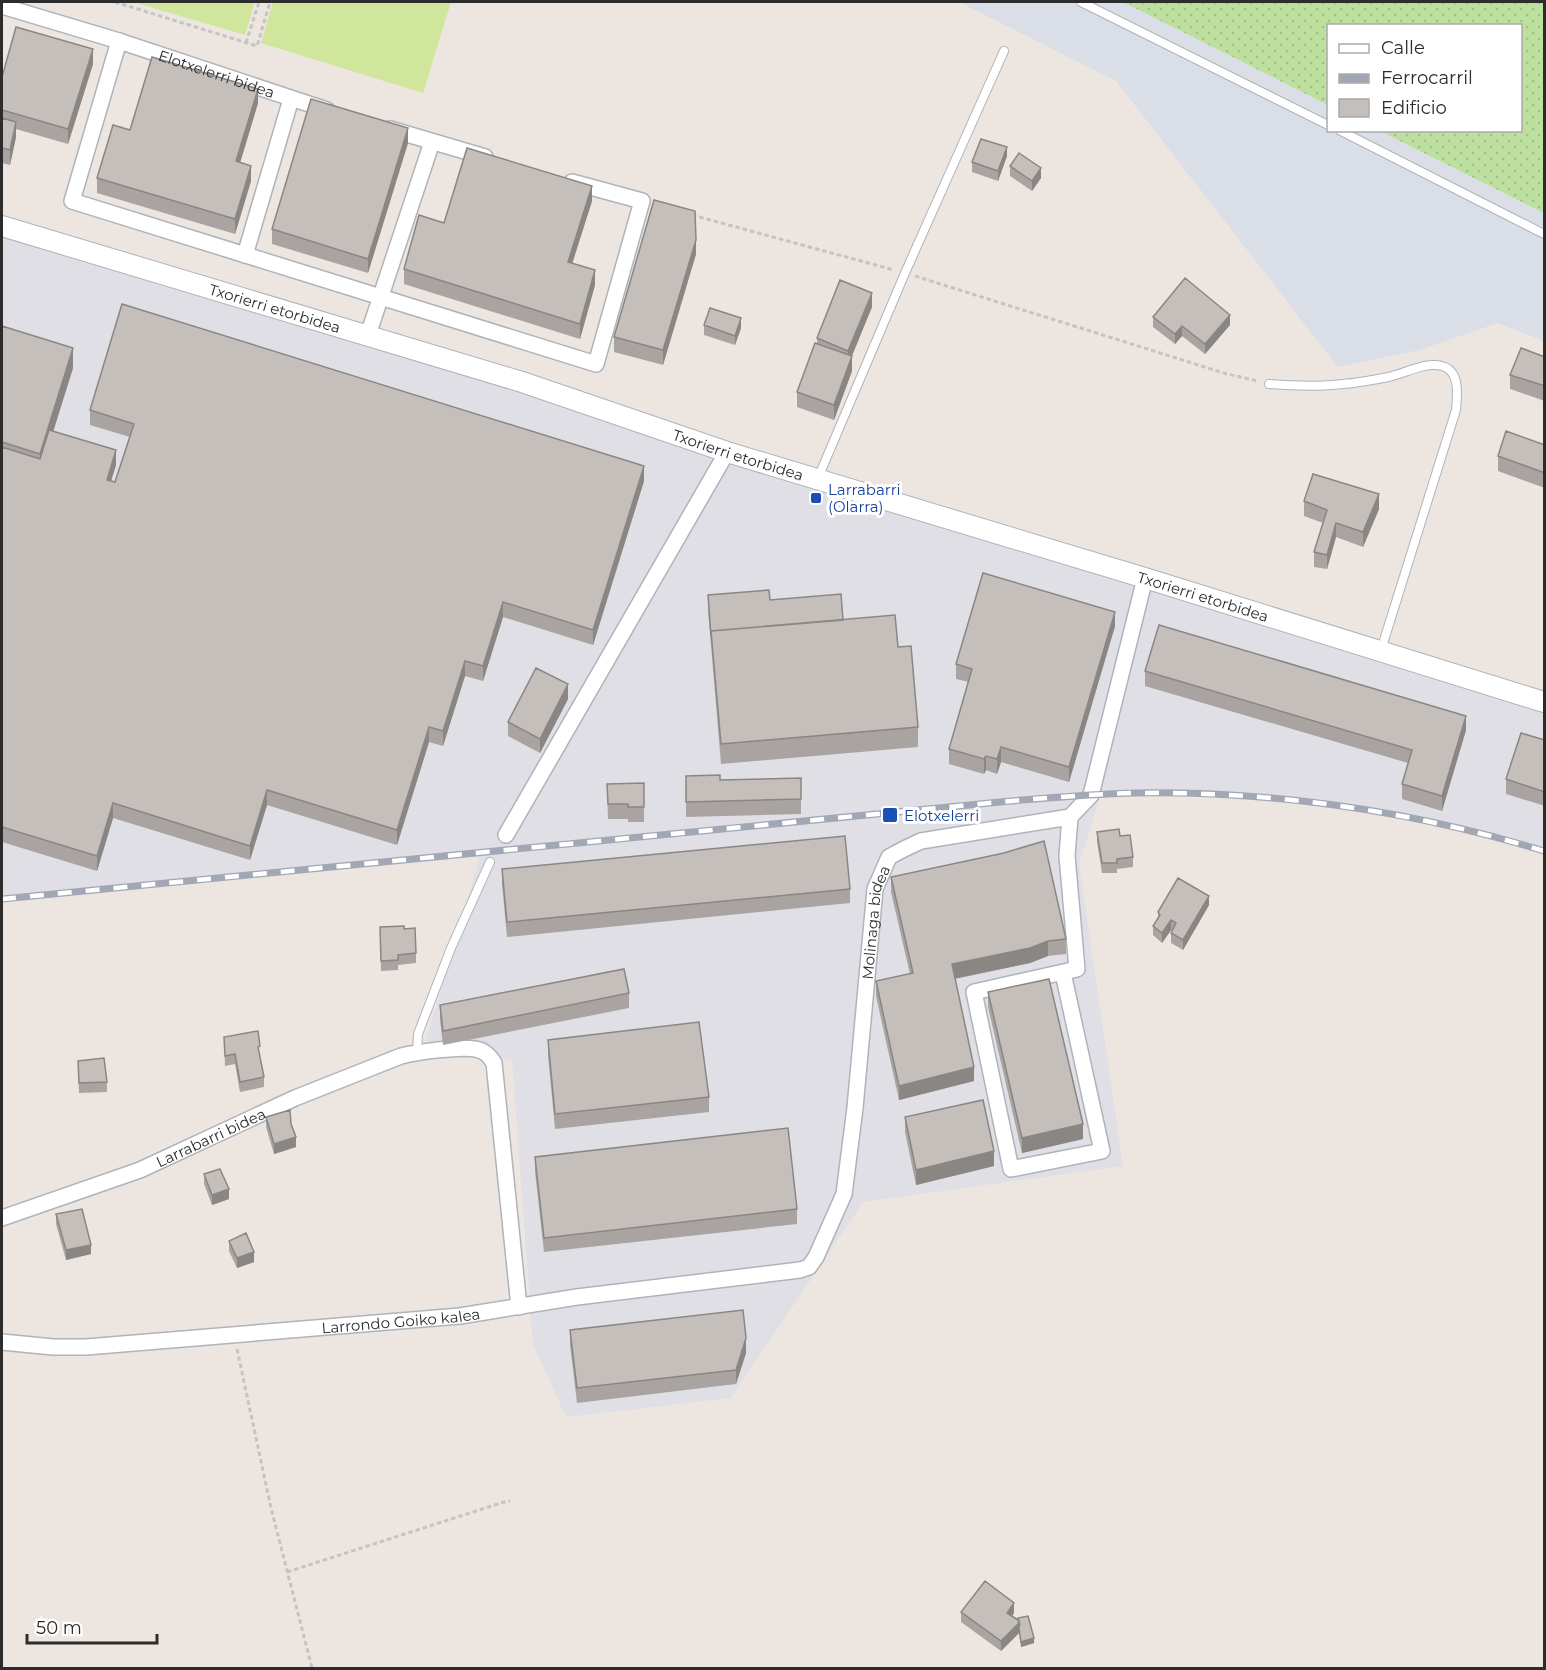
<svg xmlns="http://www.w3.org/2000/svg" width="1546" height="1670" font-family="Montserrat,sans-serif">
<defs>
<pattern id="grass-dots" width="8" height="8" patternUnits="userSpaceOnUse" patternTransform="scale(1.5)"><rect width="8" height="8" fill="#bde09f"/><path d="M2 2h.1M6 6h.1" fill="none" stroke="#a3c089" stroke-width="1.8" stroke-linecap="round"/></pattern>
</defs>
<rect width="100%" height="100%" fill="#ede5df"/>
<path fill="#e0dfe6" d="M2,234L1145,578L1544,708V854L1430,819L1210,791L1101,794L1079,864L1123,1166L863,1202L731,1398L566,1417L533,1344L512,1060L425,1044L481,853L2,899Z"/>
<path fill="#dadee6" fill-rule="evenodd" d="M959,2H1544V341L1498,323L1419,350L1338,367L1116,81ZM1328,26H1520V130H1328Z"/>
<path fill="url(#grass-dots)" d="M1123,2H1544V213L1380,131L1520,130V26H1328V105Z"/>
<path fill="#d0e69c" d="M133,2H255L245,35Z
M273,2H451L423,93L261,43Z"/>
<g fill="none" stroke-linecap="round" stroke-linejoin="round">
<g stroke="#afb3bb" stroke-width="10">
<path id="service" d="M1081,2L1328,125
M1339,130L1544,234
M1269,384C1294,386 1318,387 1343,384C1358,383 1373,380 1388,377C1404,374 1426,361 1442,366C1461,371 1457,396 1456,410L1381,650
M818,478L905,273L1004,51
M417,1052L418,1034L451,948L490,862"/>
</g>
<g stroke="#afb3bb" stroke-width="18">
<g id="minor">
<path id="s1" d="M2,6L119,41L327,110"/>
<path d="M119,41L72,201L596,364L642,201L572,182"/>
<path d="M390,129L485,157"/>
<path d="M245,255L291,99"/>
<path d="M368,335L432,142"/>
<path d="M506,835L727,452"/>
<path d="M1063,973L1102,1151L1011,1169L974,992L1077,969L1067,856L1070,817"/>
<path id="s2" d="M2,1218L140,1170L295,1098L401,1056C417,1052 460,1046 475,1049C484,1050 489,1055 494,1063L519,1307"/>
<path id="s3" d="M2,1342L53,1347H86L460,1316L577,1297L800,1270L809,1267L816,1257L844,1194L855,1108L875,889L889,857L904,849L921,841L1070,817L1091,795L1145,578"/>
</g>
</g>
<g stroke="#afb3bb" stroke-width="22">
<g id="tertiary">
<path id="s4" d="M2,226L522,382L727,452L1145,578L1544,702"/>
</g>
</g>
<path stroke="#c4c4c4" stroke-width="3" stroke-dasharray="4.5 3" stroke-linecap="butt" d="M115,2L257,46L270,2
M246,43L259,2
M692,215L894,270
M915,276L1227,374L1258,381
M237,1349L271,1508L312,1668
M287,1572L504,1502L510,1501"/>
<use href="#service" stroke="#fff" stroke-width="8"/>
<use href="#minor" stroke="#fff" stroke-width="15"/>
<use href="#tertiary" stroke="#fff" stroke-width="20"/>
<g stroke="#a2a7b5" stroke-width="7">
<path id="rail" d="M2,899L1000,802C1045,798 1091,794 1136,793C1275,791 1412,811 1544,851"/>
</g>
<use href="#rail" stroke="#fff" stroke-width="4.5" stroke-dasharray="14" stroke-linecap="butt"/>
</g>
<path fill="#a9a4a1" d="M93,64L68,144L16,129V137L10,165L2,163V77Z
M258,103L240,163L251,181L235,234L97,193V178L130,130Z
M408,143L368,273L272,244V229Z
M1007,156L998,181L972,172V162Z
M1010,166L1041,178L1032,191L1010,176Z
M592,201L572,263L595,285L580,339L404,284V269L444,223Z
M696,254L663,365L614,352V337Z
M872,307L852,356V371L834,420L797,407V392L817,344V338Z
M1153,317L1230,325L1205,354L1182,336L1175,344L1153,327Z
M704,325L741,328L735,345L704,335Z
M2,326L73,368L53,431L116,465L111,481L115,482L130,437L90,425V410L644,481L593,645L503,617L483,681L465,676L443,746L429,742L397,845L267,805L250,860L113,818L97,871L2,842Z
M1545,357V401L1510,389V375Z
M1545,445V488L1498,471V456Z
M1304,501L1379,509L1363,547L1336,537L1327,569L1314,567V552L1323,523L1304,516Z
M708,595L770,600L843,620L898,647L918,727V747L721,764L708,610Z
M1115,626L1069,782L1001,762L997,774L986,770L984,774L949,764V749L969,682L956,679V664Z
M1145,671L1466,730L1442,811L1402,799V784L1408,763L1145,686Z
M568,699L540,753L508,736V722Z
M1545,740V806L1506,794V779Z
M686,776L720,780L801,778V814L686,817Z
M644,783V822H628V819H608L607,784Z
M1097,832L1120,836L1133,857V867L1117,869V873H1102L1097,842Z
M502,869L850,889V903L507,937L502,884Z
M891,877L1066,939V954L1048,956L1030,963L955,979L974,1081L899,1100L876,996V981L910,974L891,892Z
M1209,905L1183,950L1171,943V933L1172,930H1171L1162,943L1153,935V926L1158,919V912Z
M380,927L404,929L416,953V963L398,965V970L381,971Z
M988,992L1083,1139L1022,1153L988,1007Z
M629,993V1008L443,1045L440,1020V1005Z
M224,1037L264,1077V1087L240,1092L235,1064L225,1066Z
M548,1040L709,1097V1112L555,1129L548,1055Z
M78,1061L107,1082V1092L79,1093Z
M266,1117L291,1124L296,1147L274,1154L266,1127Z
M905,1117L994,1166L916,1185L905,1132Z
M535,1157L797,1209V1224L544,1252L535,1172Z
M204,1174L229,1199L212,1205L204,1184Z
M56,1214L91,1254L66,1260L56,1224Z
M229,1241L254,1262L237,1268L229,1251Z
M570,1330L746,1353L736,1384L577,1403L570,1345Z
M961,1612L1014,1613L1012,1616L1018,1621V1618L1034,1643L1021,1647L1019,1633L1001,1651L961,1622Z"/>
<path fill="#8a8683" d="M93,49V64L68,144V129Z
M258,89V103L236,176V161Z
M16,122V137L10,165V150Z
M408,128V143L368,273V259Z
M1007,147V156L998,181V171Z
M251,166V181L235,234V219Z
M1041,168V178L1032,191V181Z
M592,186V201L568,277V262Z
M696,240V254L663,365V350Z
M595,270V285L580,339V324Z
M872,293V307L848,365V351Z
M1230,315V325L1205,354V344Z
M741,318V328L735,345V336Z
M1182,326V336L1175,344V334Z
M73,348V368L40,474V454Z
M852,356V371L834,420V405Z
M116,450V465L107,494V480Z
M644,466V481L593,645V630Z
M1379,494V509L1363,547V532Z
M1336,523V537L1327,569V555Z
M503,602V617L483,681V666Z
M1115,612V626L1069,782V767Z
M465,661V676L443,746V731Z
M568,684V699L540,753V739Z
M1466,716V730L1442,811V796Z
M429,727V742L397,845V830Z
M1001,747V762L997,774V759Z
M986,756V770L984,774V759Z
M267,790V805L250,860V846Z
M113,803V818L97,871V856Z
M1209,896V905L1183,950V940Z
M1171,920V930L1162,943V933Z
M1048,941V956L1030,963L952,979V964Z
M974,1067V1081L899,1100V1086Z
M1083,1124V1139L1022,1153V1138Z
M296,1137V1147L274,1154V1144Z
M994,1151V1166L916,1185V1170Z
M229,1189V1199L212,1205V1195Z
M91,1245V1254L66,1260V1250Z
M254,1252V1262L237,1268V1258Z
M746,1338V1353L736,1384V1370Z
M1014,1603V1613L1007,1623V1613Z
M1019,1623V1633L1001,1651V1641Z
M1034,1638V1643L1021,1647V1642Z"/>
<path fill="#c5bfbb" stroke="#8a8683" stroke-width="1.5" d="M16,27L93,49L68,129L2,110V77Z
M152,57L258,89L236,161L251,166L235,219L97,178L113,125L130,130Z
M311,99L408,128L368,259L272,229Z
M2,118L16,122L10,150L2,148Z
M981,139L1007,147L998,171L972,162Z
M467,148L592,186L568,262L595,270L580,324L404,269L419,215L444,223Z
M1019,153L1041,168L1032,181L1010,166Z
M654,200L695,211L696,240L663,350L614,337Z
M1185,278L1230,315L1205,344L1182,326L1175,334L1153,317Z
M840,280L872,293L848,351L817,338Z
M122,304L644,466L593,630L503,602L483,666L465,661L443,731L429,727L397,830L267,790L250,846L113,803L97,856L2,827V447L40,459L49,430L116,450L107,480L115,482L134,424L90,410Z
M710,308L741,318L735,336L704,325Z
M2,326L73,348L40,454L2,442Z
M815,343L852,356L834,405L797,392Z
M1521,348L1545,357V386L1510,375Z
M1506,431L1545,445V473L1498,456Z
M1313,474L1379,494L1363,532L1336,523L1327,555L1314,552L1327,510L1304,501Z
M983,573L1115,612L1069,767L1001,747L997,759L986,756L984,759L949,749L972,669L956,664Z
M769,590L770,600L841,594L843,620L711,631V636L708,595Z
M895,615L898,647L911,646L918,727L721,744L711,631Z
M1159,625L1466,716L1442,796L1402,784L1412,750L1145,671Z
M536,668L568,684L540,739L508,722Z
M1521,733L1545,740V792L1506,779Z
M720,775V780L801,778V799L686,802V776Z
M644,783V807H628V804H608L607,784Z
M1119,829L1120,836L1130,835L1133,857L1117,859V863H1102L1097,832Z
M845,836L850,889L507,922L502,869Z
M1044,841L1066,939L1048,941L1030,948L952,964L974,1067L899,1086L876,981L913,973L891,877L1004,853Z
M1178,878L1209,896L1183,940L1171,933L1176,923L1171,920L1162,933L1153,926L1160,915L1158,912Z
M404,926V929L415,928L416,953L398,955V960L381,961L380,927Z
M624,969L629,993L443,1031L440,1005Z
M1049,979L1083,1124L1022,1138L988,992Z
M699,1022L709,1097L555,1114L548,1040Z
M258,1031L260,1046L258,1047L264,1077L240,1082L235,1054L225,1056L224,1037Z
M104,1058L107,1082L79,1083L78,1061Z
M983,1100L994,1151L916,1170L905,1117Z
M290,1110L291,1124L296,1137L274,1144L266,1117Z
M788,1128L797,1209L544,1238L535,1157Z
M220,1169L229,1189L212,1195L204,1174Z
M82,1209L91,1245L66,1250L56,1214Z
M246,1233L254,1252L237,1258L229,1241Z
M743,1310L746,1338L736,1370L577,1388L570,1330Z
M985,1581L1014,1603L1007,1613L1018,1620L1019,1623L1001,1641L961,1612Z
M1028,1616L1034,1638L1021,1642L1019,1629V1625H1020L1018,1618Z"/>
<g fill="#1a4fb4" stroke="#fff" stroke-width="2">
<rect x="810" y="492" width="12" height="12" rx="3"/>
<rect x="882" y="807" width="16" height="16" rx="3"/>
</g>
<g text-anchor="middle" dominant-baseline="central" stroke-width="6" stroke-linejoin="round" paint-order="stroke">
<g font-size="15" fill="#2c2c2c" stroke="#fff">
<text stroke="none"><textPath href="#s1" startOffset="225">Elotxelerri bidea</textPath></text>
<text stroke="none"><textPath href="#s4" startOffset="285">Txorierri etorbidea</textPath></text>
<text stroke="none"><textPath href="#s4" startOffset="771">Txorierri etorbidea</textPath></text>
<text stroke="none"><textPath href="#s4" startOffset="1257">Txorierri etorbidea</textPath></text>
<text stroke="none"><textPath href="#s3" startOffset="1167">Molinaga bidea</textPath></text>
<text stroke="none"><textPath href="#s2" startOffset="224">Larrabarri bidea</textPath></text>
<text stroke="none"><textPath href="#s3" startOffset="400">Larrondo Goiko kalea</textPath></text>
</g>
<g font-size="15" fill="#164399" stroke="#fff" text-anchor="start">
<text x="828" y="489">Larrabarri<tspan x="828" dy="17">(Olarra)</tspan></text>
<text x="904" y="815">Elotxelerri</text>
</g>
</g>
<rect width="1546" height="1670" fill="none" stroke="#2c2c2c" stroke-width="6"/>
<rect x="1327" y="24" width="195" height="108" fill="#ffffff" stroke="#ababab" stroke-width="1.5"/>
<rect x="1339" y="44" width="30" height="9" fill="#ffffff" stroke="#ababab" stroke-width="1.5"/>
<text x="1381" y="54" font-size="18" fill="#2c2c2c">Calle</text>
<rect x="1339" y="74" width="30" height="9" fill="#a2a7b5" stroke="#ababab" stroke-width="1.5"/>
<text x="1381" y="84" font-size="18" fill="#2c2c2c">Ferrocarril</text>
<rect x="1339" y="99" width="30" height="18" fill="#c5bfbb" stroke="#ababab" stroke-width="1.5"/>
<text x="1381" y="114" font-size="18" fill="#2c2c2c">Edificio</text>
<path d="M27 1634v9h130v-9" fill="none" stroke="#2c2c2c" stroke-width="3"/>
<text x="36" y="1634" font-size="18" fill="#2c2c2c" stroke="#ffffff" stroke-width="4.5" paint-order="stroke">50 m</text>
</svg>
